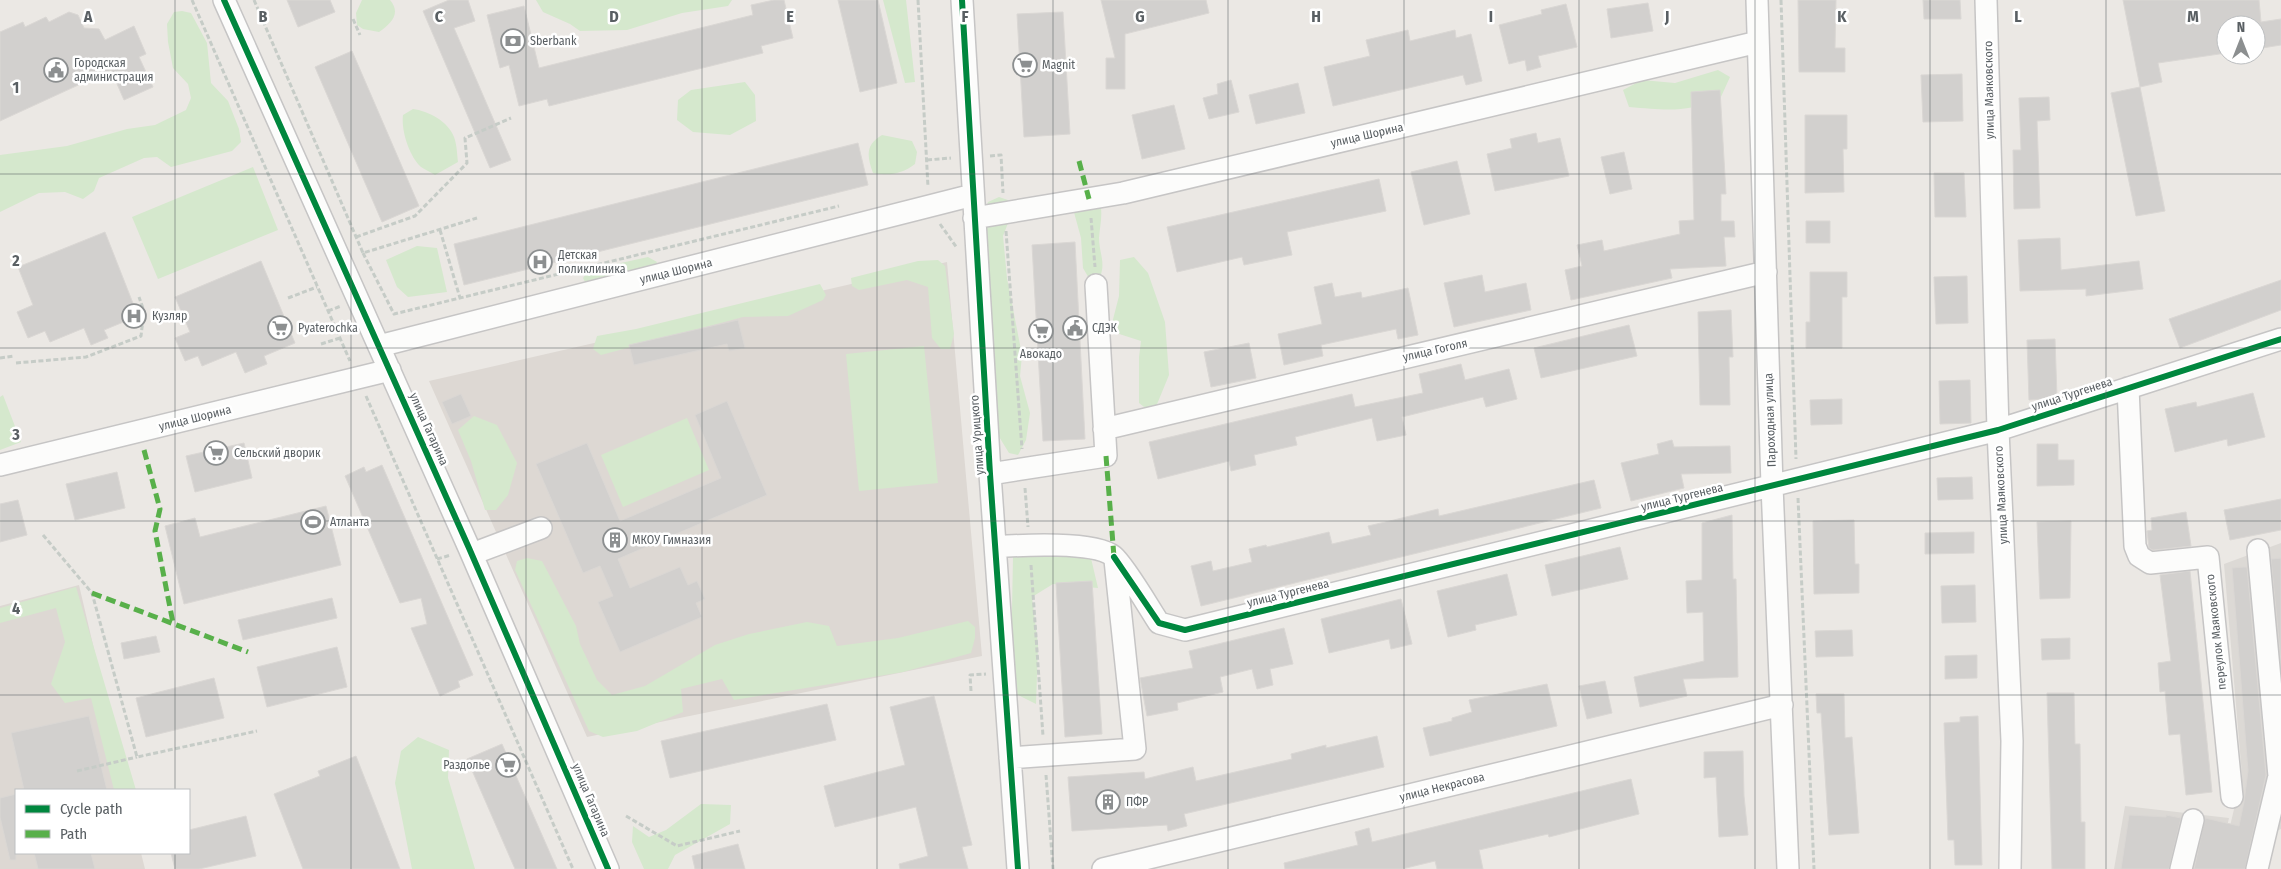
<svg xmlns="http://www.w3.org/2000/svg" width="2281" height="869" font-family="'Fira Sans Condensed',sans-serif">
<rect width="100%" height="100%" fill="#ebe8e4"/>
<path fill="#dcd9d5" d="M2281,543V829L2276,831L2268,869H2220L2242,775L2224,564Z
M2125,806L2229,818L2217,869H2114Z"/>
<path fill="#ddd8d3" d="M947,262L982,656L587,737L429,381Z
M79,585L127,790H16V853H141L145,869H0V606Z"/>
<path fill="#d5e8cd" d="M362,0H390C402,14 390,24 379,32L363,29L357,25L356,13Z
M536,0H732L728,6L682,13L627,30L580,31L570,24L543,12Z
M883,0H906L915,82L905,83Z
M182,11L191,13L207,43L211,83L228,101L239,129L241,142L232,151L171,167L157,157L144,158L99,178L94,191L83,199L65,192L39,193L0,212V155L67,146L127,129L155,125L186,110L191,98L188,84L173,68L168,42L167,24L174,12Z
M1718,70L1730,77L1720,99C1685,113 1666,110 1629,107L1623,90L1642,80L1675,83Z
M745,82L755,95L756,121L730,135L693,132L677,120L678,100L691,90Z
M413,109C428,111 448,121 454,137C457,145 457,154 458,162L435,175C431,172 425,170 421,167C409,156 401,130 403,115Z
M882,135L912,141L917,152L915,164C902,174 889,176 873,173C867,156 865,145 882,135Z
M253,167L278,230L158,279L132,217Z
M999,197L1008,200L1010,218L1003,236L1007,278L1022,355L1020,376L1030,413L1026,440L1018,455L1009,453L998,435L980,224L988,202Z
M1100,202C1103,215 1100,225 1099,238C1099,252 1106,263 1100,277L1090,280L1083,268L1081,238L1072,205Z
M417,246L437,248L447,292L408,297L397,287L386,260Z
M648,257L657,262L655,267L595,283L585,282L583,278L589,270Z
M1134,257L1148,273L1165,322L1169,375L1153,414L1139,403V357L1141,341L1110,331L1119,296L1120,260Z
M938,260L945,266L954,334L950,349H941L932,338L928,287L907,280L859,290L852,286L851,278L918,261Z
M820,284L826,295L823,300L788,316L743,317L601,355L593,349L597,336L636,329Z
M924,346L938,483L859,491L846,354Z
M3,395L21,442L0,450V397Z
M474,416L497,425L517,463L508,495L496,510H485L471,461L458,430Z
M687,418L709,470L623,507L601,455Z
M1052,549L1090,554L1098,588L1053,584L1032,597L1038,645L1036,704L1012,692L1007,667L1012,609L1013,557Z
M527,558L542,561L576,626L580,644L597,680L612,695L645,686L715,645L749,634L807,622L829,626L837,646L898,638L968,621L975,627V638L971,653L903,672L734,700L722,679L681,689L683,712L637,731L603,737L589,731L515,570L517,561Z
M76,587L136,790H114L91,698L65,703L51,684L65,642L56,608L0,623V608Z
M418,737L449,750L448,778L475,869H412L395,783L401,751Z
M701,804L731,805L730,824L675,855L668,869H644L632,842L633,826L649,837L666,830Z"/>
<path fill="#d2d0ce" stroke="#dad7d4" d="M287,0H330L335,12L298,27Z
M449,0H468L475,21L454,28L511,160L490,168L423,11Z
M774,0H784L793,38L761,46L763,53L549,106L547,99L519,106L509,65L500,68L487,15L524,6L539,68L753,15L751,5Z
M838,0H878L897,83L860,92Z
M1101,0H1206L1209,13L1125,34V89H1106V58H1115Z
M1798,0H1836L1835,48H1845V72H1799Z
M1923,0H1960L1961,19H1924Z
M2123,0H2259L2261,22L2281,19V45L2256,49V25H2226V53L2158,63L2162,82L2140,87Z
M1648,3L1653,31L1611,38L1607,9Z
M1566,4L1577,47L1538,56L1541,67L1527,71L1525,60L1509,64L1499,25L1542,14L1541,10Z
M69,12L78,15L84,28L99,29L105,40L134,26L146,54L139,57L153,87L124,100L111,70L0,121V32L23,22L25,27L46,17L49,22Z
M1063,12L1070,134L1024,137L1017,14Z
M1408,30L1410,41L1455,30L1456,38L1471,34L1482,81L1466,85L1463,75L1333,106L1324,67L1370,56L1366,40Z
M352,51L419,206L382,222L315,67Z
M1962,74L1963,121L1923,122L1921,75Z
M1231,80L1239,112L1209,119L1203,98L1218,94L1217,84Z
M1298,83L1305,113L1256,124L1249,95Z
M2140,87L2165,211L2136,216L2111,93Z
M1720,90L1726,194H1721V221H1734L1735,237H1724L1726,266L1670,269L1672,278L1571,300L1565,270L1582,266L1577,245L1602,240L1604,251L1680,234L1679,221L1694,220L1691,92Z
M2049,97L2050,120L2037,121L2040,208L2014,209L2013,150H2021L2019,98Z
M1174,105L1185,149L1142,159L1132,115Z
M1805,115H1847V149H1843L1844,192L1805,193Z
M1536,133L1538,143L1560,138L1569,176L1495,191L1487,154L1512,148L1510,139Z
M858,143L868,185L464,285L454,244Z
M1624,152L1632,189L1610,194L1601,157Z
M1457,161L1470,214L1424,225L1411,172Z
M1934,173H1964L1966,217H1935Z
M1379,179L1386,211L1287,232L1292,255L1244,265L1242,257L1177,272L1167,227Z
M1806,221H1830V243H1806Z
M105,232L138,316L104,330L108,338L91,345L84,328L50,342L45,331L28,338L17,312L33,305L18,267Z
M2060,238L2061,270L2139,261L2143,289L2086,296V289L2020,291L2018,240Z
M1075,242L1085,439L1043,441L1032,245Z
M261,261L295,343L264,356L267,364L245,373L236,352L202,366L198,356L185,361L175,338L190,332L175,297Z
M1810,272H1847V297H1842V348H1806V322H1810Z
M1482,275L1485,292L1526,283L1531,310L1454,327L1444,283Z
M1967,276L1968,323L1936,324L1934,277Z
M2281,280V310L2180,348L2169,319Z
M1332,283L1335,297L1361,292L1362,298L1408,288L1418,335L1398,339L1396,329L1321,345L1323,356L1284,365L1278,334L1322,324L1314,287Z
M1731,310L1733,357H1729L1730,405H1700L1698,312Z
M738,320L745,348L729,351L727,344L634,365L629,345Z
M1629,325L1637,356L1541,378L1534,348Z
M2055,339L2057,398L2029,400L2027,340Z
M1249,343L1256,378L1211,387L1204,352Z
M1461,364L1465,380L1509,369L1517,399L1486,407L1483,397L1402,417L1406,435L1377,441L1372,418L1295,437L1297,445L1254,455L1256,465L1231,471L1229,461L1158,479L1149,442L1352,394L1355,407L1423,393L1419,374Z
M1970,380L1971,423L1940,424L1939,381Z
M2253,393L2265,437L2228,446L2227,439L2175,452L2165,409L2196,402L2197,407Z
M461,394L471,416L452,424L442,402Z
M1842,399V424L1811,425L1810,400Z
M727,401L767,495L618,559L630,588L680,567L688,585L697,581L705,599L696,603L702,617L620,652L598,602L613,596L600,566L583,573L536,464L587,443L620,521L721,478L695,415Z
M1672,440L1674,447L1730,446L1731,473L1681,474L1684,488L1631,501L1621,463L1659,454L1657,444Z
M244,443L252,478L195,492L186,456Z
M2037,444H2058V460H2074V485L2037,486Z
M382,465L473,675L458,681L460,687L440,696L411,628L427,624L421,598L400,603L345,476L364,467L366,472Z
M117,472L125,508L75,520L66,484Z
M1972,477L1973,499L1938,500L1937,478Z
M1594,480L1601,508L1201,606L1191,566L1211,561L1213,571L1252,562L1249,549L1266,545L1267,547L1329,532L1332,544L1371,535L1368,526L1394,520L1438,509L1439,516Z
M2281,499V530L2230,540L2224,510Z
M18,500L27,535L0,542V504Z
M326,506L341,565L184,604L165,526L195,518L200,537Z
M2186,512L2191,546L2153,550L2149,548L2147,531L2152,530L2151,518Z
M1732,515L1733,579H1736L1738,677L1683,679L1687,696L1640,707L1634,677L1704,661L1703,612L1687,613L1686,581L1702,580V523Z
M1854,520L1855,564H1859V593L1814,594L1813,521Z
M2071,521L2070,598L2040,599L2037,522Z
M1974,532V553L1925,554V533Z
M1620,547L1628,579L1552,596L1545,565Z
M2281,558V662L2271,559Z
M2244,567H2247L2266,775L2245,869H2194L2205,818L2239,826L2244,802L2248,771L2232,568Z
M2190,571L2212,792L2186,795L2180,734L2169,735L2165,691L2160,692L2158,663L2171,661L2160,575Z
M1507,574L1517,615L1475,625L1476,630L1448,637L1437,591Z
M1092,581L1102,734L1065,737L1056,583Z
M1975,585L1976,622L1942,623L1941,586Z
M332,598L337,618L243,640L238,620Z
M1401,599L1412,644L1391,649L1389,639L1329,653L1321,619Z
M1284,628L1293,664L1270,669L1273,685L1257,689L1252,669L1220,677L1223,692L1177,703L1178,710L1147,716L1140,678L1193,668L1189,651Z
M1852,630L1853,656L1816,657L1815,631Z
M156,636L160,652L124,659L121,643Z
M2070,638V659L2042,660L2041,639Z
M337,647L347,687L267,707L257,667Z
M1977,655V678L1945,679V656Z
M214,678L224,718L146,737L136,698Z
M1605,681L1612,713L1587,719L1579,686Z
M1547,684L1557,726L1430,756L1423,728L1452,721V718L1472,712L1469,700Z
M2047,693H2074L2075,744H2080L2081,822H2085V869H2052Z
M1816,694H1844L1845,738L1852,737L1859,833L1829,835L1821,713H1817Z
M934,696L972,845L962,847L968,869H900L899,864L928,856L916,807L835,827L824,786L905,765L890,707Z
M827,704L836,740L670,778L661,741Z
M89,716L107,790H24L11,733Z
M1978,716L1982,865H1955L1954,840H1948L1944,723L1960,722V717Z
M1377,736L1384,767L1184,814L1187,826L1168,831L1167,825L1072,831L1068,777L1144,772L1145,779L1193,767L1196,781L1292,759L1291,754L1326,745V748Z
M502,744L557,869H515L467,759Z
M1743,751L1744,796L1748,835L1719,837L1716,777L1704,778V752Z
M356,756L400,869H303L274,794L320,776L318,771Z
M1631,779L1639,814L1549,837L1548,834L1479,850L1483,869H1437L1435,861L1402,869H1285L1284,863L1358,845L1355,832L1369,828L1372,842Z
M16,794V860H10L0,817V798Z
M2129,815L2166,817V815L2181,818L2169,869H2121Z
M246,816L256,856L199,869H175L171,853H189V830Z
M738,844L745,869H695L692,856Z
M34,853H91L95,869H38Z"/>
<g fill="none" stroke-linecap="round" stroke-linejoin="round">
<g stroke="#c6c5c5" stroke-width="24">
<path id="minor" d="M224,0L469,548L608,869
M962,0L990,474L1018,869
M1757,0L1772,486L1788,869
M1986,0L1998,430L2012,741L2010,869
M974,218L1123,193L1758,42
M379,346L973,195
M2128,388L2135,546L2139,556L2150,563L2208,557L2232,797
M1104,429L1766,272
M0,465L390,370
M990,474L1106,456L1096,285
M996,547C1021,545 1095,541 1113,556C1125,566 1149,608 1159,623L1185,630L1998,430L2281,339
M472,554L541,528
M1010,758L1135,749L1115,560
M1103,869L1782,705
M2181,869L2193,820
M2257,869L2279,776L2258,550"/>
</g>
<path stroke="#c6ccc7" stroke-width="3" stroke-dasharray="5 2.5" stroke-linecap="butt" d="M192,0L350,361
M254,0L363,253L477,218
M918,0L928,187
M1781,0L1796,459
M353,19L360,35
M990,156L1001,155L1003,193
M927,160L951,158
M1091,218L1095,267
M940,224L957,248
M440,230L460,298
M1006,231L1022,449
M356,237L415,216L467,163L465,138L511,118
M363,253L394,314L839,206
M288,298L317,287
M328,311L341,306
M321,344L340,338
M0,358L14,356
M16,363L86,357L141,336L144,311L139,297
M366,396L573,869
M1025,488L1028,527
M1798,498L1814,869
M43,535L92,593L137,757L257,731
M437,559L451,555
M1031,565L1043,736
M971,691L970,675L986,674
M77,771L137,757
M1046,775L1053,869
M626,816L677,846L740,831"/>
<use href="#minor" stroke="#fcfcfb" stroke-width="21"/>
<path stroke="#58b04a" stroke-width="5" stroke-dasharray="10 5" stroke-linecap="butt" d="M1079,161L1089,199
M144,450L160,509L155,531L173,623
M1106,456L1114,557
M92,593L248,652"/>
<g stroke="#fff" stroke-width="9">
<path id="cycleway" d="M224,0L469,548L608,869
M962,0L990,474L1018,869
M1114,557L1159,623L1185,630L1998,430L2281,339"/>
</g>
<use href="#cycleway" stroke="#00873e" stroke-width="6"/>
</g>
<path fill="none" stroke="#595f63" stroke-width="1" stroke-opacity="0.55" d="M175,0V790M351,0V869M526,0V869M702,0V869M877,0V869M1053,0V869M1228,0V869M1404,0V869M1579,0V869M1755,0V869M1930,0V869M2106,0V869M0,174H2281M0,348H2281M0,521H2281M0,695H2281M175,853V869"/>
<defs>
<g id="bank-ring" transform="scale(1.25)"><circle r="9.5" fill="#fff" stroke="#8c8f90" stroke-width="1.5"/><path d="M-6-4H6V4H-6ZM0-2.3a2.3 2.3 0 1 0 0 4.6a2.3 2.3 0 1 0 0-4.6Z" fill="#8c8f90"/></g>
<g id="supermarket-ring" transform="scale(1.25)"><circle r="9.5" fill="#fff" stroke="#8c8f90" stroke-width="1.5"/><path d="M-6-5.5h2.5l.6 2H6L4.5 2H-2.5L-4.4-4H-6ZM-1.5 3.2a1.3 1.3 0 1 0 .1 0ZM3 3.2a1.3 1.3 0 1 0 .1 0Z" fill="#8c8f90"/></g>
<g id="civic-ring" transform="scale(1.25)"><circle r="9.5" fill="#fff" stroke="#8c8f90" stroke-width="1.5"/><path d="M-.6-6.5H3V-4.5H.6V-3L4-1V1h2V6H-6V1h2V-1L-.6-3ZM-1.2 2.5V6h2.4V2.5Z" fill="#8c8f90"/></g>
<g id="hospital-ring" transform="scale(1.25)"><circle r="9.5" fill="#fff" stroke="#8c8f90" stroke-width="1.5"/><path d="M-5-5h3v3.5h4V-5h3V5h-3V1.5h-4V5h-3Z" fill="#8c8f90"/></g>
<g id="stadium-ring" transform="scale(1.25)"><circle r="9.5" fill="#fff" stroke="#8c8f90" stroke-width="1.5"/><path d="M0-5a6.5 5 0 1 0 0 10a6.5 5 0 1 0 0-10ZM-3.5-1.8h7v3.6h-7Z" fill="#8c8f90"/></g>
<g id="building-ring" transform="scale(1.25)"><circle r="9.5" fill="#fff" stroke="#8c8f90" stroke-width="1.5"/><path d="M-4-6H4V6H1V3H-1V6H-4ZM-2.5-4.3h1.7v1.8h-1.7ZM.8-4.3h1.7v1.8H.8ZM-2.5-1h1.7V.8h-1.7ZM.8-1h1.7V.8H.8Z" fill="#8c8f90"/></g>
</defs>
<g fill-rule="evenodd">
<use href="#bank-ring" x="513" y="41"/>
<use href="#supermarket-ring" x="1025" y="65"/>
<use href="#civic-ring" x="56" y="70"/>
<use href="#hospital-ring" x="540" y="262"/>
<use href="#hospital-ring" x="134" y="316"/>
<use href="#supermarket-ring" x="280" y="328"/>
<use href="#civic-ring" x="1075" y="328"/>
<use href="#supermarket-ring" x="1041" y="331"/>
<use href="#supermarket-ring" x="216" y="453"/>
<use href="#stadium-ring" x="313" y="522"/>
<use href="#building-ring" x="615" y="540"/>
<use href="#supermarket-ring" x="508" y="765"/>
<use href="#building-ring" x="1108" y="802"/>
</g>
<g text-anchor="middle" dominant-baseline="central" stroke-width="5" stroke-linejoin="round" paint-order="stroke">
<g font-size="12" fill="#595f63" stroke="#fff" text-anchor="start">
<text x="530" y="41">Sberbank</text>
<text x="74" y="63">Городская<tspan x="74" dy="14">администрация</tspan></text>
<text x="1042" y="65">Magnit</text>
<text x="558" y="255">Детская<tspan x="558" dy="14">поликлиника</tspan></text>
<text x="152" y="316">Кузляр</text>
<text x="298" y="328">Pyaterochka</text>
<text x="1092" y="328">СДЭК</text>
<text x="1041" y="354" text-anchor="middle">Авокадо</text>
<text x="234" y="453">Сельский дворик</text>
<text x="330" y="522">Атланта</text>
<text x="632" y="540">МКОУ Гимназия</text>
<text x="490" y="765" text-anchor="end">Раздолье</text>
<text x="1126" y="802">ПФР</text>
</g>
<g font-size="12" fill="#595f63" stroke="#fff">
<text transform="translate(1989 90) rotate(-91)">улица Маяковского</text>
<text transform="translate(1367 135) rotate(-13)">улица Шорина</text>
<text transform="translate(676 271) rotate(-14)">улица Шорина</text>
<text transform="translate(1435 350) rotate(-13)">улица Гоголя</text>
<text transform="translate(2072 394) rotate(-18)">улица Тургенева</text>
<text transform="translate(195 418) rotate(-14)">улица Шорина</text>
<text transform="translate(1770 420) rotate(-92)">Пароходная улица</text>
<text transform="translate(429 429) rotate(66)">улица Гагарина</text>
<text transform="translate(977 435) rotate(-94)">улица Урицкого</text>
<text transform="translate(2001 495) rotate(-93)">улица Маяковского</text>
<text transform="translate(1682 497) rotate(-14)">улица Тургенева</text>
<text transform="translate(1288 593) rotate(-14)">улица Тургенева</text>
<text transform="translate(2216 632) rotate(-96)">переулок Маяковского</text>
<text transform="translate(1442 787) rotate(-14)">улица Некрасова</text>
<text transform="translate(591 800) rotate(67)">улица Гагарина</text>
</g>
</g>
<g font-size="16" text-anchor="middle" font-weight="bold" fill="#595f63" stroke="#fff" stroke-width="5" stroke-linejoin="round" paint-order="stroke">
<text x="88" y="22">A</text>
<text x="263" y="22">B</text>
<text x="439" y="22">C</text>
<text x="614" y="22">D</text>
<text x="790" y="22">E</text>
<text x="965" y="22">F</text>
<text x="1140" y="22">G</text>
<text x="1316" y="22">H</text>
<text x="1491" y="22">I</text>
<text x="1667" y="22">J</text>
<text x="1842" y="22">K</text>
<text x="2018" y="22">L</text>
<text x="2193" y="22">M</text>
<text x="16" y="93">1</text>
<text x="16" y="266">2</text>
<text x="16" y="440">3</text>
<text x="16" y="614">4</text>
</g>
<rect x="15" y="789" width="175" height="65" fill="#ffffff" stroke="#bdbfc1"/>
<rect x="25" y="805" width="25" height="8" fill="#00873e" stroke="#bdbfc1"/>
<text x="60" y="814" font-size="15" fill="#595f63">Cycle path</text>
<rect x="25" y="830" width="25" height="8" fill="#58b04a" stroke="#bdbfc1"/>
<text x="60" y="839" font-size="15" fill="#595f63">Path</text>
<g transform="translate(2241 40)"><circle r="24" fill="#ffffff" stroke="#bdbfc1"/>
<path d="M0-4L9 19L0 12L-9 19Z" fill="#8c8f90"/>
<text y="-8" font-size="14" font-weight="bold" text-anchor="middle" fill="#595f63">N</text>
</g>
</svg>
